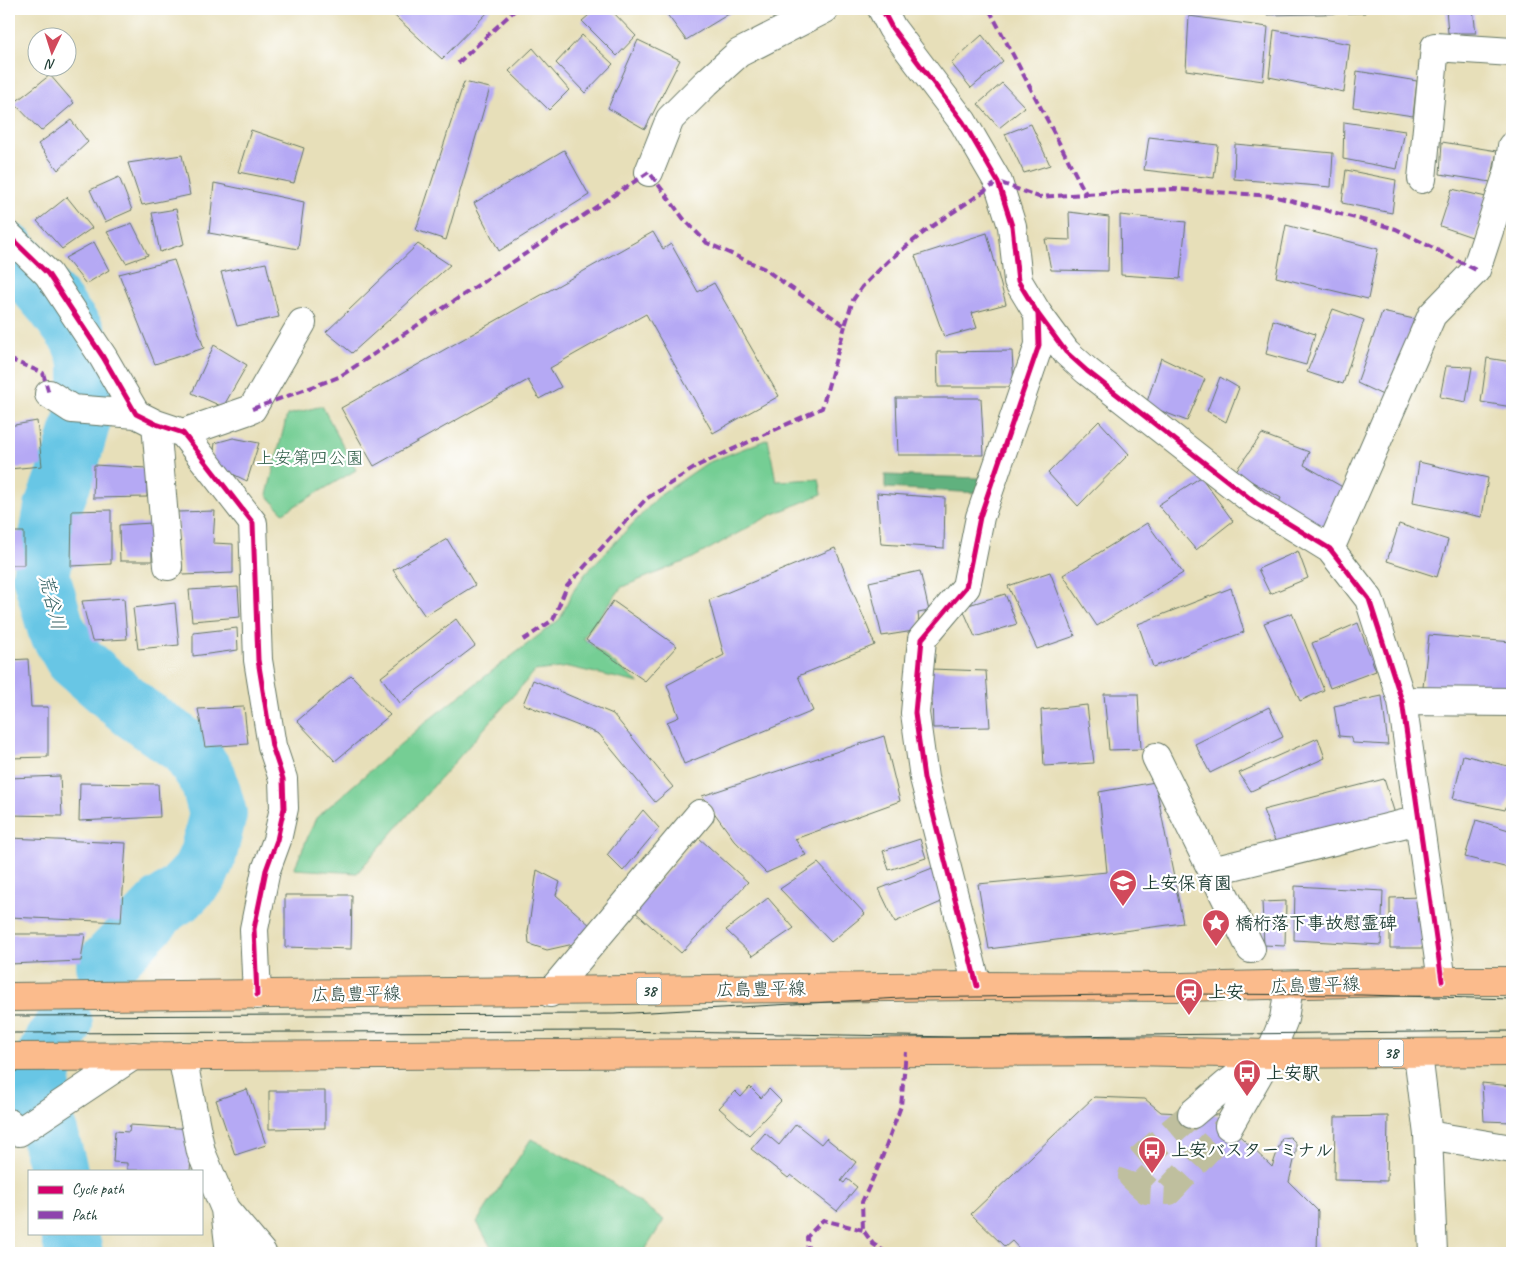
<svg xmlns="http://www.w3.org/2000/svg" width="1521" height="1262" font-family="Caveat,'Klee One',sans-serif">
<rect width="100%" height="100%" fill="#fff"/>
<filter id="ink" filterUnits="userSpaceOnUse"><feTurbulence type="fractalNoise" baseFrequency=".02" numOctaves="2"/><feDisplacementMap in="SourceGraphic" scale="10" xChannelSelector="R" yChannelSelector="G"/><feConvolveMatrix kernelMatrix="1 2 1 2 8 2 1 2 1" color-interpolation-filters="sRGB"/></filter>
<filter id="wash" filterUnits="userSpaceOnUse"><feTurbulence type="fractalNoise" baseFrequency=".0096" numOctaves="4" result="noise"/><feDisplacementMap in="SourceGraphic" scale="20" xChannelSelector="R" yChannelSelector="G"/><feGaussianBlur stdDeviation="1.12" result="paint"/><feColorMatrix in="noise" values="0 0 0 0 0 0 0 0 0 0 0 0 0 0 0 0 0 1.4 0 .05"/><feComposite in="paint" operator="in"/></filter>
<g filter="url(#wash)">
<rect width="100%" height="100%" fill="#e7dfb9"/>
<path fill="#75ce94" stroke="#4a8664" d="M322,406L356,470L283,513L267,495L287,415Z
M768,439L776,481L819,479L822,494L769,516L691,559L622,587L583,638L639,683L569,667L535,671L357,873L294,869L316,818L427,721L560,619L572,593L585,574L659,496L707,463Z
M531,1139L604,1177L664,1220L643,1253H494L477,1222Z"/>
<path fill="#60b17e" stroke="#407759" d="M885,475L981,478L979,493L885,488Z"/>
<g fill="none" stroke-linecap="round" stroke-linejoin="round">
<path stroke="#67c6e5" stroke-width="58" d="M9,252L54,304L78,336L88,360V388L85,410L71,459L53,507L41,576L56,628L73,658L134,711L187,748L208,778L218,814L208,854L200,873L180,894L163,905L105,965
M40,1098L45,1057L64,1024
M49,1133L59,1171
M70,1233L74,1253"/>
</g>
<g id="blocks">
<path fill="#b5a9f4" d="M387,9H491L442,59Z
M596,9H610L636,36L617,56L582,21Z
M663,9H737L686,40Z
M768,9H792L774,20Z
M1266,9H1365V13L1267,15Z
M1446,9H1473L1476,33H1448Z
M1189,16L1268,27L1263,81L1186,70Z
M1274,30L1350,44L1344,92L1269,77Z
M582,35L613,64L585,93L556,63Z
M982,35L1003,61L971,88L951,63Z
M638,40L680,60L645,129L608,108Z
M533,48L569,90L549,110L509,71Z
M1357,71L1417,81L1413,116L1353,107Z
M50,75L74,103L41,131L14,103Z
M464,82L490,88L446,240L416,230Z
M1002,83L1025,107L999,128L978,104Z
M71,120L88,142L58,170L38,144Z
M1344,122L1405,131L1397,169L1343,159Z
M1031,124L1050,165L1024,173L1005,134Z
M251,130L304,148L294,183L238,172Z
M1149,137L1218,145L1214,178L1144,170Z
M1442,142L1497,151L1491,182L1440,174Z
M1235,144L1333,153L1331,187L1234,179Z
M564,150L589,195L499,251L474,203Z
M182,155L190,195L142,205L128,163Z
M1346,170L1396,180L1392,213L1342,203Z
M119,177L132,210L105,222L90,190Z
M214,183L304,202L298,249L209,233Z
M1452,189L1486,197L1475,238L1440,226Z
M67,197L92,228L62,249L37,221Z
M176,209L184,244L160,252L152,213Z
M1069,212L1109,217L1108,271L1051,270L1045,239L1070,240Z
M1120,215L1186,222L1180,279L1121,275Z
M132,223L148,255L126,263L107,232Z
M1286,225L1378,249L1368,299L1276,277Z
M653,232L663,249L671,244L698,292L714,283L779,396L713,433L646,314L550,368L561,387L539,399L528,380L374,466L341,408Z
M987,233L1006,304L972,313L977,328L944,337L915,256Z
M94,242L109,270L86,284L65,258Z
M418,244L450,265L352,353L326,332Z
M174,260L204,348L155,364L119,274Z
M266,263L279,317L237,326L221,272Z
M1333,309L1364,320L1343,384L1307,372Z
M1382,312L1414,319L1387,397L1357,383Z
M1273,320L1315,334L1306,365L1266,354Z
M214,345L247,365L223,407L192,393Z
M1012,351L1014,387H938L937,352Z
M1161,358L1205,379L1187,421L1146,405Z
M1487,358L1512,362V407L1481,402Z
M1446,366L1472,367L1466,402L1440,397Z
M1220,377L1239,388L1226,422L1207,411Z
M896,398H981L984,455H898Z
M37,421L42,466L9,469V426Z
M1099,421L1129,454L1078,506L1048,473Z
M1262,434L1309,452L1304,465L1346,489L1323,532L1277,507L1281,498L1235,472Z
M233,438L259,443L247,481L212,464L215,443Z
M1419,462L1488,478L1482,517L1413,503Z
M94,465L147,468V497L93,498Z
M1201,477L1233,521L1196,550L1158,505Z
M877,493L945,498L944,548L881,544Z
M111,510V564L71,566L72,511Z
M215,511L213,543L233,544V573L183,575L177,512Z
M152,523V561H120L119,525Z
M1147,523L1183,573L1097,626L1063,575Z
M1399,524L1448,540L1437,577L1387,561Z
M9,532H24V565H9Z
M447,539L475,585L425,616L393,570Z
M835,548L875,645L798,676L813,711L684,764L667,722L679,717L667,685L724,655L709,600Z
M1298,551L1308,578L1270,594L1258,569Z
M920,571L929,611L918,613L920,630L882,636L869,582Z
M1050,572L1075,636L1037,649L1008,586Z
M238,587L240,617L192,621L189,590Z
M1231,588L1244,632L1153,667L1138,624Z
M1005,594L1017,624L975,637L962,607Z
M124,598L127,639L92,641L82,601Z
M613,601L677,646L645,681L586,640Z
M175,603L179,645L138,649L133,608Z
M1292,613L1324,690L1300,701L1264,623Z
M456,619L475,646L400,703L381,677Z
M1358,623L1376,671L1330,688L1312,643Z
M237,628L238,650L193,656V633Z
M1429,635L1512,642V692L1423,687Z
M28,659L31,707H48V757L9,758V660Z
M931,669L986,671L990,727L933,728Z
M351,675L390,715L335,761L297,721Z
M533,680L613,714L673,787L655,802L599,734L523,704Z
M1104,694H1138L1141,749L1109,750Z
M1382,696L1388,745L1353,743L1350,737L1339,736L1334,706Z
M1087,705L1094,763L1044,766L1041,710Z
M244,707L248,744L205,747L198,709Z
M1269,707L1283,737L1210,773L1195,744Z
M884,736L900,801L795,839L806,855L766,873L734,840L702,796Z
M1318,738L1325,758L1251,791L1239,773Z
M1463,755L1512,767V791L1505,810L1453,799Z
M60,776L62,816L9,815V778Z
M1384,779L1395,814L1277,846L1263,810Z
M1155,782L1183,923L989,949L978,884L1107,872L1099,792Z
M80,783L158,784L160,817L79,821Z
M643,810L659,828L623,871L607,855Z
M1476,820L1512,831V869L1465,857Z
M9,838L126,843L121,922L9,917Z
M699,838L748,882L681,953L633,910Z
M920,839L926,858L889,870L883,851Z
M818,863L865,914L831,942L780,889Z
M935,867L946,900L895,922L879,889Z
M537,870L560,882L556,895L591,926L578,943L547,950L529,944L528,932Z
M1295,886L1383,891L1381,945L1294,940Z
M285,895H352L351,949L285,947Z
M1421,897L1423,948H1390V898Z
M768,898L794,928L753,956L726,930Z
M1286,901L1285,946L1264,945L1262,902Z
M9,934H85L81,961L9,964Z
M1482,1083L1512,1086V1122L1484,1121Z
M750,1087L761,1098L769,1089L781,1101L749,1135L719,1108L735,1091L741,1097Z
M247,1089L266,1145L235,1155L216,1100Z
M269,1091H325V1128L269,1129Z
M1094,1097L1145,1099L1161,1112L1218,1115L1272,1167L1282,1138L1290,1137L1296,1143V1152L1289,1182L1318,1211L1317,1253H1023L1012,1241L1005,1247L971,1214Z
M1388,1116L1387,1181L1334,1180L1335,1117Z
M796,1124L821,1144L826,1138L856,1162L841,1181L844,1183L847,1179L857,1187L837,1211L791,1175L788,1178L751,1149L765,1133L779,1145Z
M130,1125L193,1129L190,1171L127,1170V1163L113,1162L115,1131L129,1132Z"/>
</g>
</g>
<g filter="url(#ink)">
<use href="#blocks" fill-opacity="0" stroke="#657663" stroke-width="1"/>
<g fill="none" stroke-linecap="round" stroke-linejoin="round">
<path stroke="#bfbf9e" stroke-width="28" stroke-dasharray="28 14" stroke-linecap="butt" d="M1192,1114L1137,1162L1132,1176L1147,1190L1169,1191L1229,1126"/>
<g stroke="#657663" stroke-width="30">
<path id="minor" d="M882,9L892,28L963,122L998,182L1012,226L1018,281L1038,314L1066,352L1087,371L1257,504L1330,549L1369,599L1402,701L1442,981
M649,172L670,119L706,83L739,53L825,9
M1422,179L1435,47L1512,52
M9,236L48,274L103,357L136,414L156,424L183,433L253,523L258,660L272,746L283,779L284,808L277,840L266,870L254,929L257,995
M49,394L72,409L136,414
M156,424L168,566
M183,433L252,409L302,323
M1330,549L1432,315L1476,270L1509,170L1512,146
M1402,701L1512,702
M1156,757L1251,949
M1212,871L1419,820
M977,986L924,778L915,713L922,639L966,587L980,517L1039,345L1038,314
M550,993L700,814
M1418,1054L1428,1135L1433,1253
M182,1056L201,1152L225,1209L262,1253
M1192,1114L1227,1084L1265,1057
M9,1123L19,1132L133,1056
M1229,1126L1270,1054L1284,1019L1289,986
M1428,1135L1512,1149
M225,1209L230,1253"/>
</g>
<g stroke="#657663" stroke-width="30">
<path id="major" d="M9,997L977,986L1182,987L1442,981H1512
M9,1057L1129,1051L1270,1054L1512,1052"/>
</g>
<use href="#minor" stroke="#fff" stroke-width="28"/>
<use href="#major" stroke="#fbbb8c" stroke-width="28"/>
<path stroke="#1f3d34" stroke-width="1" d="M9,1016L614,1014L901,998L1189,994L1362,995L1512,999
M9,1033L614,1031L957,1037L1512,1031"/>
<path stroke="#8e44ad" stroke-width="4" stroke-dasharray="8 4" stroke-linecap="butt" d="M458,63L516,9
M1086,194L1173,189L1273,196L1396,229L1476,270
M9,359L43,373L49,394
M252,409L339,377L649,172L683,218L707,243L763,268L845,326L853,300L862,287L888,261L928,229L998,182L1039,197L1086,194L989,9
M523,640L553,620L567,586L646,499L699,465L822,408L845,326
M808,1253L807,1237L823,1220L863,1230
M887,1253L873,1244L863,1230L862,1202L880,1163L901,1106L906,1052"/>
<g stroke="#fff" stroke-width="8">
<path id="cycleway" d="M882,9L892,28L963,122L998,182L1012,226L1018,281L1038,314L1066,352L1087,371L1257,504L1330,549L1369,599L1402,701L1442,981
M9,236L48,274L103,357L136,414L156,424L183,433L253,523L258,660L272,746L283,779L284,808L277,840L266,870L254,929L257,995
M977,986L924,778L915,713L922,639L966,587L980,517L1039,345L1038,314"/>
</g>
<use href="#cycleway" stroke="#d6006c" stroke-width="5"/>
</g>
</g>
<defs>
<g id="school-pin" transform="scale(1.4375)"><path d="M0 17L-7.5 6A9.5 9.5 0 1 1 7.5 6Z" fill="#d1495b" stroke="#fff"/><path d="M0-5L7-2L0 1L-7-2ZM-4 1L0 2.5L4 1V4Q0 6-4 4Z" fill="#fff"/></g>
<g id="sight-pin" transform="scale(1.4375)"><path d="M0 17L-7.5 6A9.5 9.5 0 1 1 7.5 6Z" fill="#d1495b" stroke="#fff"/><path d="M0-6L1.8-2.2L6-1.7L2.9 1.2L3.7 5.4L0 3.3L-3.7 5.4L-2.9 1.2L-6-1.7L-1.8-2.2Z" fill="#fff"/></g>
<g id="station-pin" transform="scale(1.4375)"><path d="M0 17L-7.5 6A9.5 9.5 0 1 1 7.5 6Z" fill="#d1495b" stroke="#fff"/><path d="M-3-6H3Q5-6 5-4V2Q5 4 3 4L4.5 6H3L1.5 4h-3L-3 6H-4.5L-3 4Q-5 4-5 2V-4Q-5-6-3-6ZM-3.5-4v3h7v-3ZM-3.5 1v1.5H-2V1ZM2 1v1.5H3.5V1Z" fill="#fff"/></g>
<g id="bus-pin" transform="scale(1.4375)"><path d="M0 17L-7.5 6A9.5 9.5 0 1 1 7.5 6Z" fill="#d1495b" stroke="#fff"/><path d="M-5-6H5V4H4V6H2V4H-2V6H-4V4H-5ZM-3.5-4V0h7V-4ZM-3.5 1.2v1.5H-2V1.2ZM2 1.2v1.5H3.5V1.2Z" fill="#fff"/></g>
</defs>
<g fill-rule="evenodd">
<use href="#school-pin" x="1123" y="883"/>
<use href="#sight-pin" x="1216" y="923"/>
<use href="#station-pin" x="1189" y="992"/>
<use href="#bus-pin" x="1247" y="1073"/>
<use href="#bus-pin" x="1152" y="1150"/>
</g>
<g text-anchor="middle" dominant-baseline="central" stroke-width="4.5" stroke-linejoin="round" paint-order="stroke">
<g fill="#fff" stroke="#627771" stroke-width="1">
<rect x="636.5" y="977.5" width="25" height="27" rx="4"/>
<rect x="1378.5" y="1039.5" width="25" height="27" rx="4"/>
</g>
<g font-size="16" font-weight="bold" fill="#1f3d34">
<text x="649" y="991">38</text>
<text x="1391" y="1053">38</text>
</g>
<g font-size="18" fill="#34614c" stroke="#fff">
<text x="310" y="458">上安第四公園</text>
</g>
<g font-size="18" font-weight="bold" fill="#1f3d34" stroke="#fff" text-anchor="start">
<text x="1142" y="883">上安保育園</text>
<text x="1235" y="923">橋桁落下事故慰霊碑</text>
<text x="1208" y="992">上安</text>
<text x="1266" y="1073">上安駅</text>
<text x="1171" y="1150">上安バスターミナル</text>
</g>
<g font-size="18" fill="#1f3d34" stroke="#fff">
<text transform="translate(1315 985) rotate(-2)">広島豊平線</text>
<text transform="translate(761 989) rotate(-1)">広島豊平線</text>
<text transform="translate(356 994) rotate(-1)">広島豊平線</text>
</g>
<g font-size="19" font-style="italic" fill="#315f60" stroke="#fff">
<text transform="translate(52 602) rotate(76)">荒谷川</text>
</g>
</g>
<rect width="1521" height="1262" fill="none" stroke="#fff" stroke-width="30"/>
<rect x="28" y="1170" width="175" height="65" fill="#ffffff" stroke="#a5b1ae"/>
<rect x="38" y="1186" width="25" height="8" fill="#d6006c" stroke="#a5b1ae"/>
<text x="72" y="1194" font-size="15" fill="#1f3d34">Cycle path</text>
<rect x="38" y="1211" width="25" height="8" fill="#8e44ad" stroke="#a5b1ae"/>
<text x="72" y="1220" font-size="15" fill="#1f3d34">Path</text>
<g transform="translate(52 52) rotate(184)"><circle r="24" fill="#ffffff" stroke="#a5b1ae"/>
<path d="M0-4L9 19L0 12L-9 19Z" fill="#d1495b"/>
<text y="-8" font-size="14" font-weight="bold" text-anchor="middle" fill="#1f3d34">N</text>
</g>
</svg>
